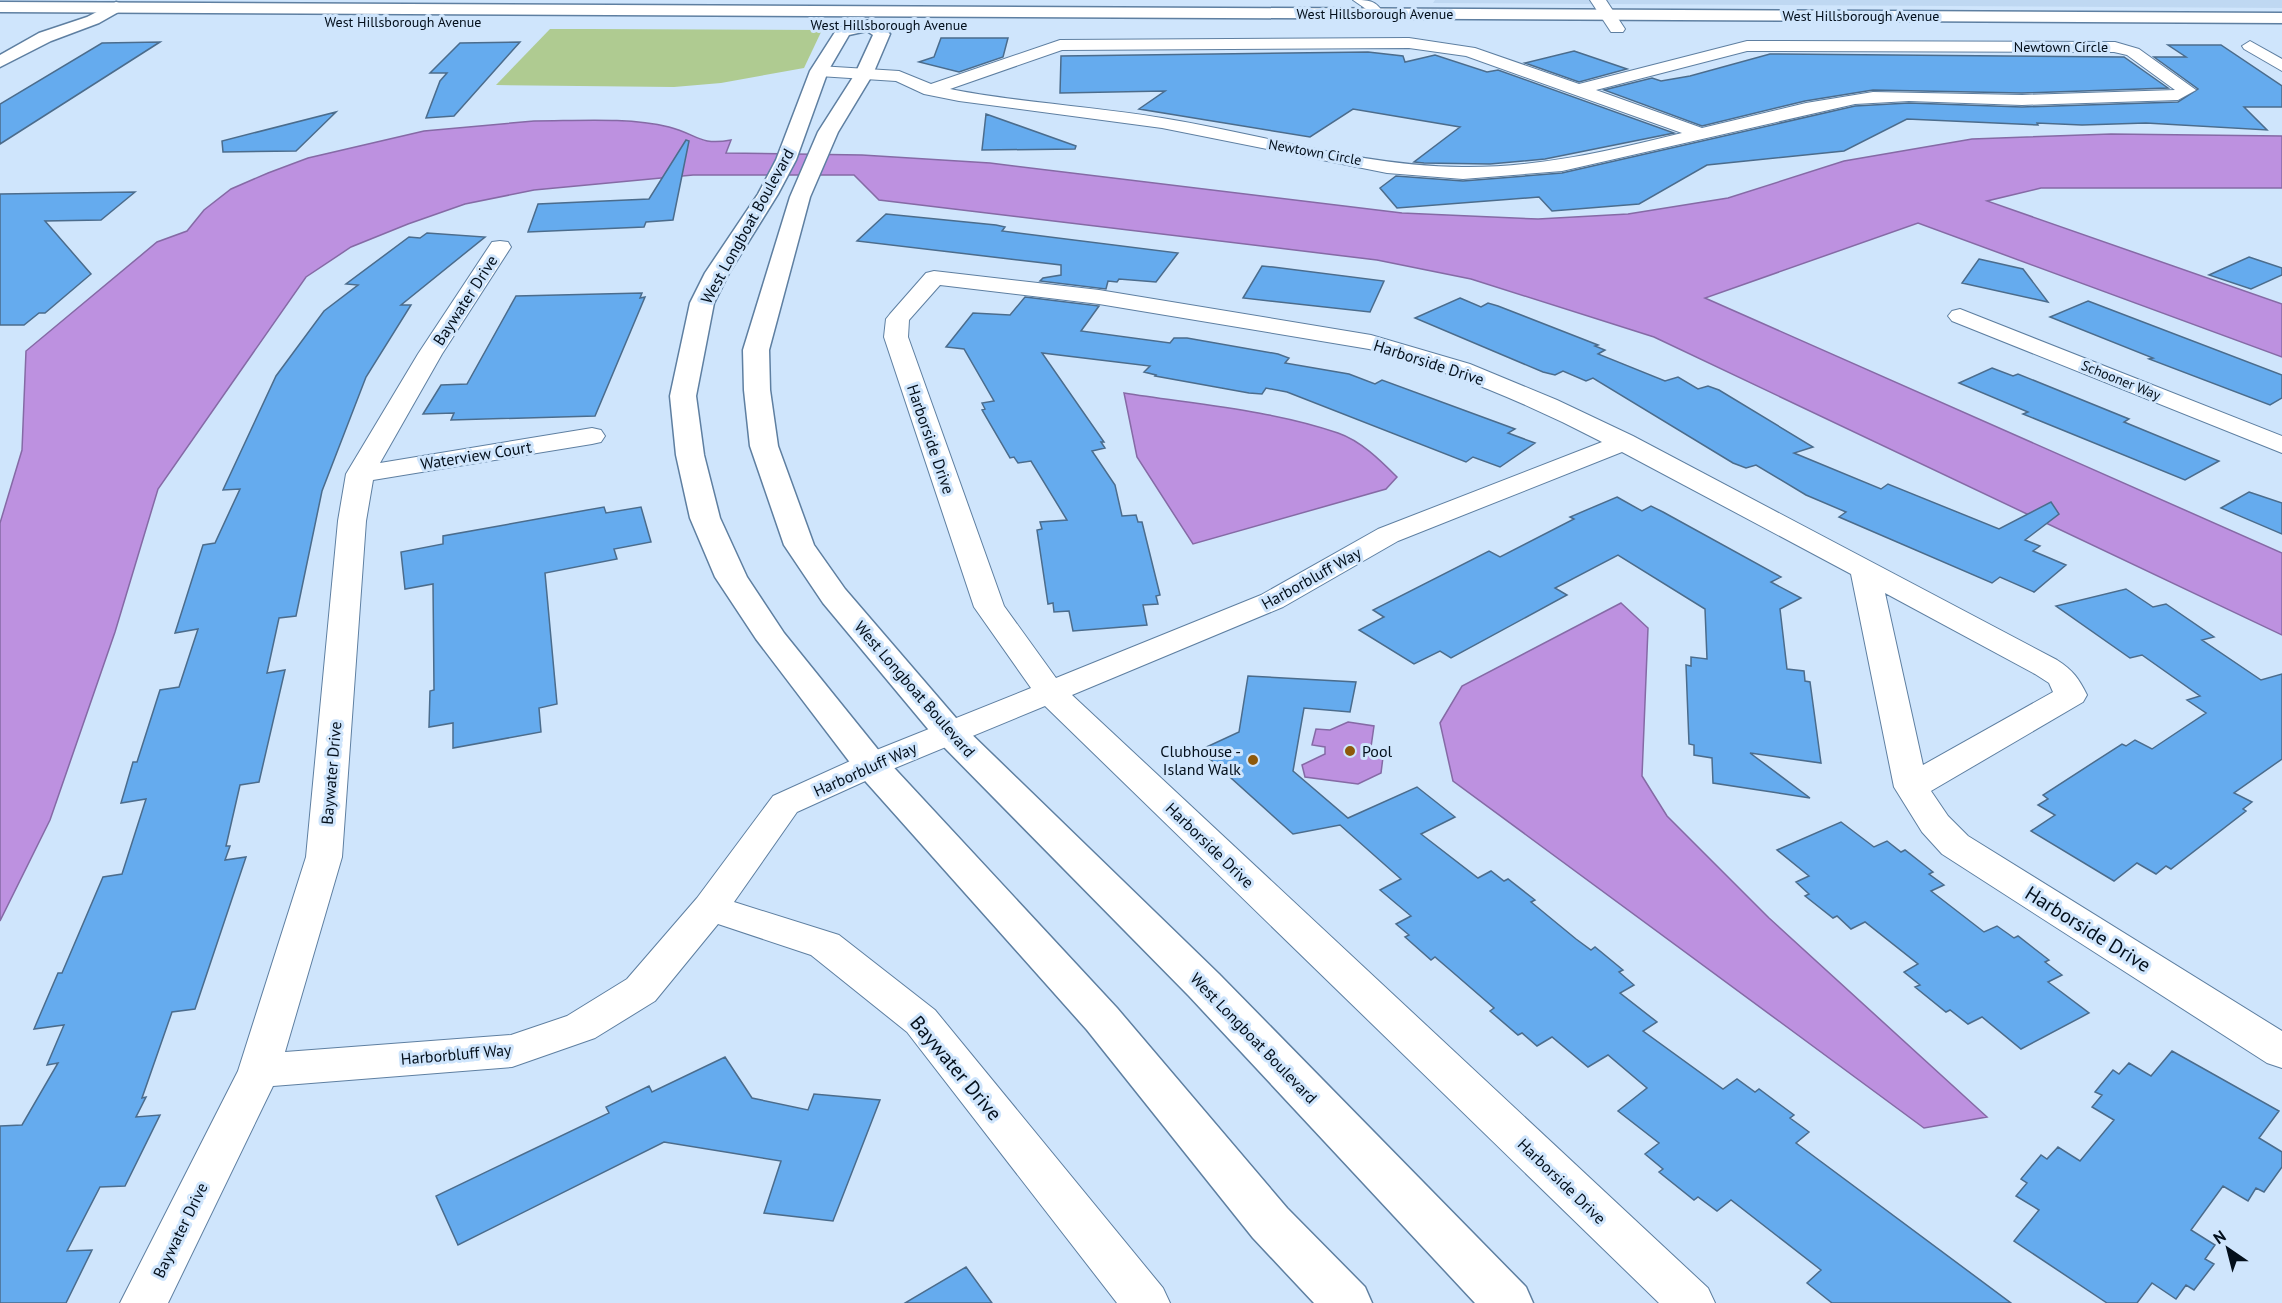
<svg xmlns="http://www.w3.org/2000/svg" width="2282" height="1303" font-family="'PT Sans',sans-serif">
<rect width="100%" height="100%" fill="#cfe5fc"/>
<path fill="#bfd8f2" d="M1435,0H1589L1592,4L1433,3Z
M1607,0H2282V8L1610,4Z"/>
<path fill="#afcb91" d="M550,29H589L822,30L804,68L721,83L674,87L496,85Z"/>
<path fill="#bd91e0" stroke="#856aa5" stroke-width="1.5" d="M534,121C577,121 627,117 669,127C697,134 699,146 731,140L726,153L862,155L990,163L1402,213L1538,219L1628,214L1728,198L1844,161L1972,139L2111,134L2282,136V188H2041L1987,201L2282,304V357L1918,223L1705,298L2282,553V635L1654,337L1471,279L1377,260L879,200L854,175H693L534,190L465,204L408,224L351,247L306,277L158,489L115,632L50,820L0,921V523L22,450L26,351L157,242L187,231L204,210L231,189L268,173L308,158L424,131Z
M1124,393C1193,404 1272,410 1338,433C1361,441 1380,460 1397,477L1386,489L1193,544L1137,457Z
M1621,603L1648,628L1642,776L1667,816L1769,918L1987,1117L1924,1128L1453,781L1440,723L1462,686Z
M1348,722L1374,726L1371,747L1383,757L1381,773L1358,784L1305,777L1302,765L1325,754V747L1312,745L1316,729L1330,730Z"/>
<path fill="#65abee" stroke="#4b6c8c" stroke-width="1.5" d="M941,38H1008L1003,57L959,72L919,62L934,57Z
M160,42L0,144V104L102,43Z
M520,42L454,116L426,118L440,81L447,73H430L460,43Z
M2168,45H2221L2282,86V107H2244L2267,130L2146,123L2082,125L2037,123L2038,125L1907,119L1844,151L1707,165L1639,204L1552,211L1539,197L1397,208L1380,188L1396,176L1463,181L1562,173L1855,106L1909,103L2022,107L2178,102L2198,89L2154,57H2186Z
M1574,51L1627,69L1579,82L1525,63Z
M1368,52L1403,56L1405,62L1435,55L1487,72L1498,70L1674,133L1545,159L1490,164L1424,163L1414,162L1460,127L1353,109L1310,137L1139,109L1165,91L1060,93L1061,56Z
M1770,54L2124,57L2168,88L2022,93L1873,90L1805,101L1702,126L1604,90L1652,78L1661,81L1690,76Z
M336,112L296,151L223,152L222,141Z
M986,114L1076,146L1075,149L982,150Z
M686,140L689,141L673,220L646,222L644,227L528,232L538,204L649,199Z
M135,192L101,220L45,221L91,274L45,313H39L24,325H0V194Z
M886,214L996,225L1005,227L1002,231L1178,253L1156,282L1119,279L1117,282L1108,281L1106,289L1040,281L1043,278L1061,275V265L857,241Z
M427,233L485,237L401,305H411L366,377L322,491L296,616L279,618L267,673L285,670L259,782L240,785L226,846H230L225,860L246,857L195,1009L172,1012L142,1098L146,1097L136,1117L160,1115L125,1186L100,1187L67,1251L92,1250L66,1303H0V1126L22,1125L58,1063L47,1065L64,1025L34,1029L58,973H62L103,877L122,874L146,799L121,803L133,762H137L160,690L179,687L198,629L175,633L203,545L215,543L240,489L223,490L276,376L324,311L358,285L346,284L409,237L420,238Z
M2249,257L2282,268V275L2251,289L2209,275Z
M1979,259L2023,269L2048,302L1962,283Z
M1262,266L1273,267L1384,281L1370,312L1243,298Z
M642,293L640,298L645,297L595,416L451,420L454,413L423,414L441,385L467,384L516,296Z
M1025,297L1099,306L1081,331L1170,343L1174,338H1187L1278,354L1289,358L1285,363L1349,374L1375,384L1382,380L1515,429L1508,433L1535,443L1500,467L1473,457L1466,462L1287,392L1266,388L1262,394L1249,393L1155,376L1156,375L1144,372L1150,366L1042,353L1104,442H1101L1105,448L1092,451L1115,485L1122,516L1136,515L1138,522H1142L1160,595L1156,596L1158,604L1143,605L1147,625L1073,631L1069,611L1054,612L1053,603L1048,604L1037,530L1042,529L1040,522L1067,520L1031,461L1018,463L1014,457L1010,458L982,410L985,409L982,403L994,401L964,349L946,347L973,313L1010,315Z
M1460,298L1481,307L1488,303L1498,306L1598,345L1595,346L1605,350L1598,354L1665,381L1678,377L1698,389L1708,386L1719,390L1813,447L1794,453L1881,489L1888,484L1999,529L2051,502L2059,514L2025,540L2040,546L2033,551L2066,565L2034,592L2000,577L1992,583L1839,517L1846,512L1806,495L1756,465L1746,468L1733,463L1593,378L1586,381L1563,371L1555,375L1543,372L1415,318Z
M2088,301L2282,375V398L2270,405L2149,359L2153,358L2050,317Z
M1992,368L2013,376L2018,374L2129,419L2124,422L2219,461L2185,480L2023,414L2028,412L1959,383Z
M2249,492L2282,503V534L2221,508Z
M1617,497L1642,511L1651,506L1663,512L1781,577L1771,582L1801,598L1780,609L1787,669L1804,671L1805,681L1810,682L1821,763L1750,753L1810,798L1713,783L1712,758L1694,755V745L1689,744L1686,665L1691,666V657L1707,659L1705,609L1618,555L1555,588L1567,595L1451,658L1440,651L1414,664L1359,630L1384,617L1373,610L1489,551L1500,557L1574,519L1570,517Z
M604,507L606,513L641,507L651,542L614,549L617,559L545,573L557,704L539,708L541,732L453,748V723L429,727L430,691L434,690L433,584L405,589L401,552L443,544V536Z
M2126,589L2153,607L2166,604L2214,637L2202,640L2261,680L2282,674V759L2234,793L2252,802L2243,809L2246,811L2171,869L2166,866L2156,874L2137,863L2114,881L2031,831L2055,815L2038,805L2048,799L2043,795L2122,744L2126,746L2135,740L2152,749L2206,713L2187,700L2200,696L2142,655L2130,658L2056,606Z
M1248,676L1356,682L1350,712L1304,708L1293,771L1348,818L1417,787L1455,817L1421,834L1478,878L1491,871L1504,881L1508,879L1535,900L1531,902L1576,939L1591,950L1595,947L1623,970L1619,972L1634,985L1620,993L1657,1022L1643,1031L1723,1089L1737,1079L1755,1092L1759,1089L1794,1115L1790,1118L1809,1132L1796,1143L2011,1303H1832L1807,1283L1821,1270L1731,1200L1717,1211L1698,1197L1694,1200L1659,1172L1663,1169L1645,1154L1659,1143L1618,1111L1647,1088L1608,1055L1588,1067L1552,1037L1537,1046L1522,1033L1518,1035L1490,1011L1494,1008L1449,969L1435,957L1431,960L1405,937L1409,935L1396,924L1411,916L1380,890L1401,879L1340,825L1293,834L1200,750L1239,732Z
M1841,822L1874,847L1887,841L1901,852L1905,850L1933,872L1929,874L1944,885L1931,891L1984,932L1997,926L2014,938L2018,936L2049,960L2045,962L2062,975L2048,982L2089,1013L2021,1049L1982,1017L1968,1024L1950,1010L1946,1012L1915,987L1920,985L1904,972L1918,964L1865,922L1851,929L1837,916L1833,918L1805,896L1809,894L1796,882L1809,876L1777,850Z
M2172,1051L2279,1111L2259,1138L2282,1152V1167L2264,1192L2256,1188L2248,1201L2223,1186L2191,1230L2215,1245L2205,1259L2214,1264L2194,1290L2186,1285L2176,1299L2152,1283L2137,1303H2107L2014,1241L2039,1210L2016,1196L2027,1183L2021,1179L2041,1155L2047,1159L2058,1147L2080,1161L2114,1120L2092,1107L2102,1095L2095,1092L2113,1070L2119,1074L2129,1063L2151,1076Z
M725,1057L752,1098L808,1110L814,1094L880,1100L833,1221L764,1213L781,1161L664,1142L458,1245L436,1196L609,1113L606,1107L649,1086L652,1092Z
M966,1267L992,1303H905Z"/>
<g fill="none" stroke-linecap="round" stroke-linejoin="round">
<g stroke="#5e7fa1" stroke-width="2">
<path id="minor" d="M1353,0C1369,0 1376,0 1384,14L1381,17H1371L1366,9Z
M1590,0H1606L1625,29L1623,32H1611Z
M1409,38L1475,48L1579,84L1747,41L2115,42L2139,49L2196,90L2178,100L2022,105L1909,101L1855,104L1562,171L1463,179L1387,173L1162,128L959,101L924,94L896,81L819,76L811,71L819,66L899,71L931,84L1060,40ZM1409,48L1466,56L1682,133C1610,151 1536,168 1462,167C1360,166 1262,134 1162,118C1092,106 1020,103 950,89L1062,50ZM1747,51L2114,52L2127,55L2175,90L2022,95L1873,92L1806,103L1702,128L1596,90Z
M2250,41L2282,59V71L2244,49L2242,46Z
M500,241L508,242L511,247L442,354L380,463L592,428L601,430L605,436L601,442L592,444L373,480L366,521L342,857L285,1052L511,1035L567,1016L627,979L697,898L773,796L859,757L1031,688L974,607L884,337L886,319L890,314L926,273L934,271L1099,290L1371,335L1470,364L1557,400L1633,436L2057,660C2073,670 2079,679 2087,695L2083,702L1931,791L1948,816L1968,836L2282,1031V1068L2267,1063L1942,854L1922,832L1894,787L1851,574L1622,452L1398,541L1283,607L1072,695L1708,1288L1715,1303H1659L1045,706L883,773L797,812L734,902L839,935L935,1010L1163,1288L1170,1303H1117L907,1032L811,955L718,924L655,1001L595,1038L512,1067L273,1086L168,1303H120L238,1071L306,857L338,521L346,474L418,354L492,242ZM940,285L1099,304L1369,349C1450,371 1527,403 1602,442L1378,529L1261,595L1056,678L1004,606L908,337L909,320ZM1885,593L2035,674L2049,683L2053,692L1923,765Z
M1960,309L2282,436V453L1952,321L1948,316L1952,311Z"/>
</g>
<g stroke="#5e7fa1" stroke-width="3">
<path id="tertiary" d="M116,2L122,4L124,7L122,10L99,23L51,41L0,67V55L39,33L87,17Z
M870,20L890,34L873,74L838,132L810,197L769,350L770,390L778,446L814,545L845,589L962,725L1219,974L1526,1287L1533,1303H1475L1189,996L938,741L823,603L784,545L750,446L744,390L743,350L790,197L818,132L855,74L873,35L867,31L849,35L828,71L796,160L778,194L729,273L714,303L696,396L704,455L720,518L747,577L784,633L884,757L1117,1008L1287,1208L1365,1287L1372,1303H1314L1253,1238L1087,1030L858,773L756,639L715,577L690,518L676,455L670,396L690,303L705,273L758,194L776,160L810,71L835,32L837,28Z"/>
</g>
<g stroke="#5e7fa1" stroke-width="3">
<path id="primary" d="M0,2L2282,13V23L0,12Z"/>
</g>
<use href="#minor" fill="#fff" fill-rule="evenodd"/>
<use href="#tertiary" fill="#fff" fill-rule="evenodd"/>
<use href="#primary" fill="#fff" fill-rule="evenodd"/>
</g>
<g fill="#8e590a" stroke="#cfe5fc" stroke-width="2">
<circle cx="1350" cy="751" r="6"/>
<circle cx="1253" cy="760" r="6"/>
</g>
<g text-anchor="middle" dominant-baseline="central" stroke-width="6" stroke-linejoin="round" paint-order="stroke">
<g font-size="14" fill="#030f1b" stroke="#cfe5fc">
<text x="1375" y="14">West Hillsborough Avenue</text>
<text x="1861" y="16">West Hillsborough Avenue</text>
<text x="403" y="22">West Hillsborough Avenue</text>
<text x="889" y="25">West Hillsborough Avenue</text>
<text x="2061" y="47">Newtown Circle</text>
<text transform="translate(1315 152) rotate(10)">Newtown Circle</text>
<text transform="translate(2121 380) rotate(22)">Schooner Way</text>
</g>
<g font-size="16" fill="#030f1b" stroke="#cfe5fc">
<text transform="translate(747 226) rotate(-61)">West Longboat Boulevard</text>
<text transform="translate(465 300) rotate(-57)">Baywater Drive</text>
<text transform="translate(1429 362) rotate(18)">Harborside Drive</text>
<text transform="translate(931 439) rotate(71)">Harborside Drive</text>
<text transform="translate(476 455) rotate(-9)">Waterview Court</text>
<text transform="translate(1311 578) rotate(-29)">Harborbluff Way</text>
<text transform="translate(915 689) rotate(49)">West Longboat Boulevard</text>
<text transform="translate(865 769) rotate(-24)">Harborbluff Way</text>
<text transform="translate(331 773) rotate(-85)">Baywater Drive</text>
<text transform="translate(1210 845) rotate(44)">Harborside Drive</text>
<text transform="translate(1254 1038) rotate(46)">West Longboat Boulevard</text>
<text transform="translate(456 1054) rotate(-5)">Harborbluff Way</text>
<text transform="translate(1562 1181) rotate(44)">Harborside Drive</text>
<text transform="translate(180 1230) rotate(-64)">Baywater Drive</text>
</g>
<g font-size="16" fill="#030f1b" stroke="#cfe5fc" text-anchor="end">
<text x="1241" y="751">Clubhouse -<tspan x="1241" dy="18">Island Walk</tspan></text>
<text x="1362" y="751" text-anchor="start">Pool</text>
</g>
<g font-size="20" fill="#030f1b" stroke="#cfe5fc">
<text transform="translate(2088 929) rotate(32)">Harborside Drive</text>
<text transform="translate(956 1068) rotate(50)">Baywater Drive</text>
</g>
</g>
<g transform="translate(2228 1249) rotate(325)" stroke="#cfe5fc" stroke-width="4.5" paint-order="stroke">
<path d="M0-4.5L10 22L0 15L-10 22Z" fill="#030f1b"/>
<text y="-9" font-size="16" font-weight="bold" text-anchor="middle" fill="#030f1b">N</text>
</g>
</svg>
